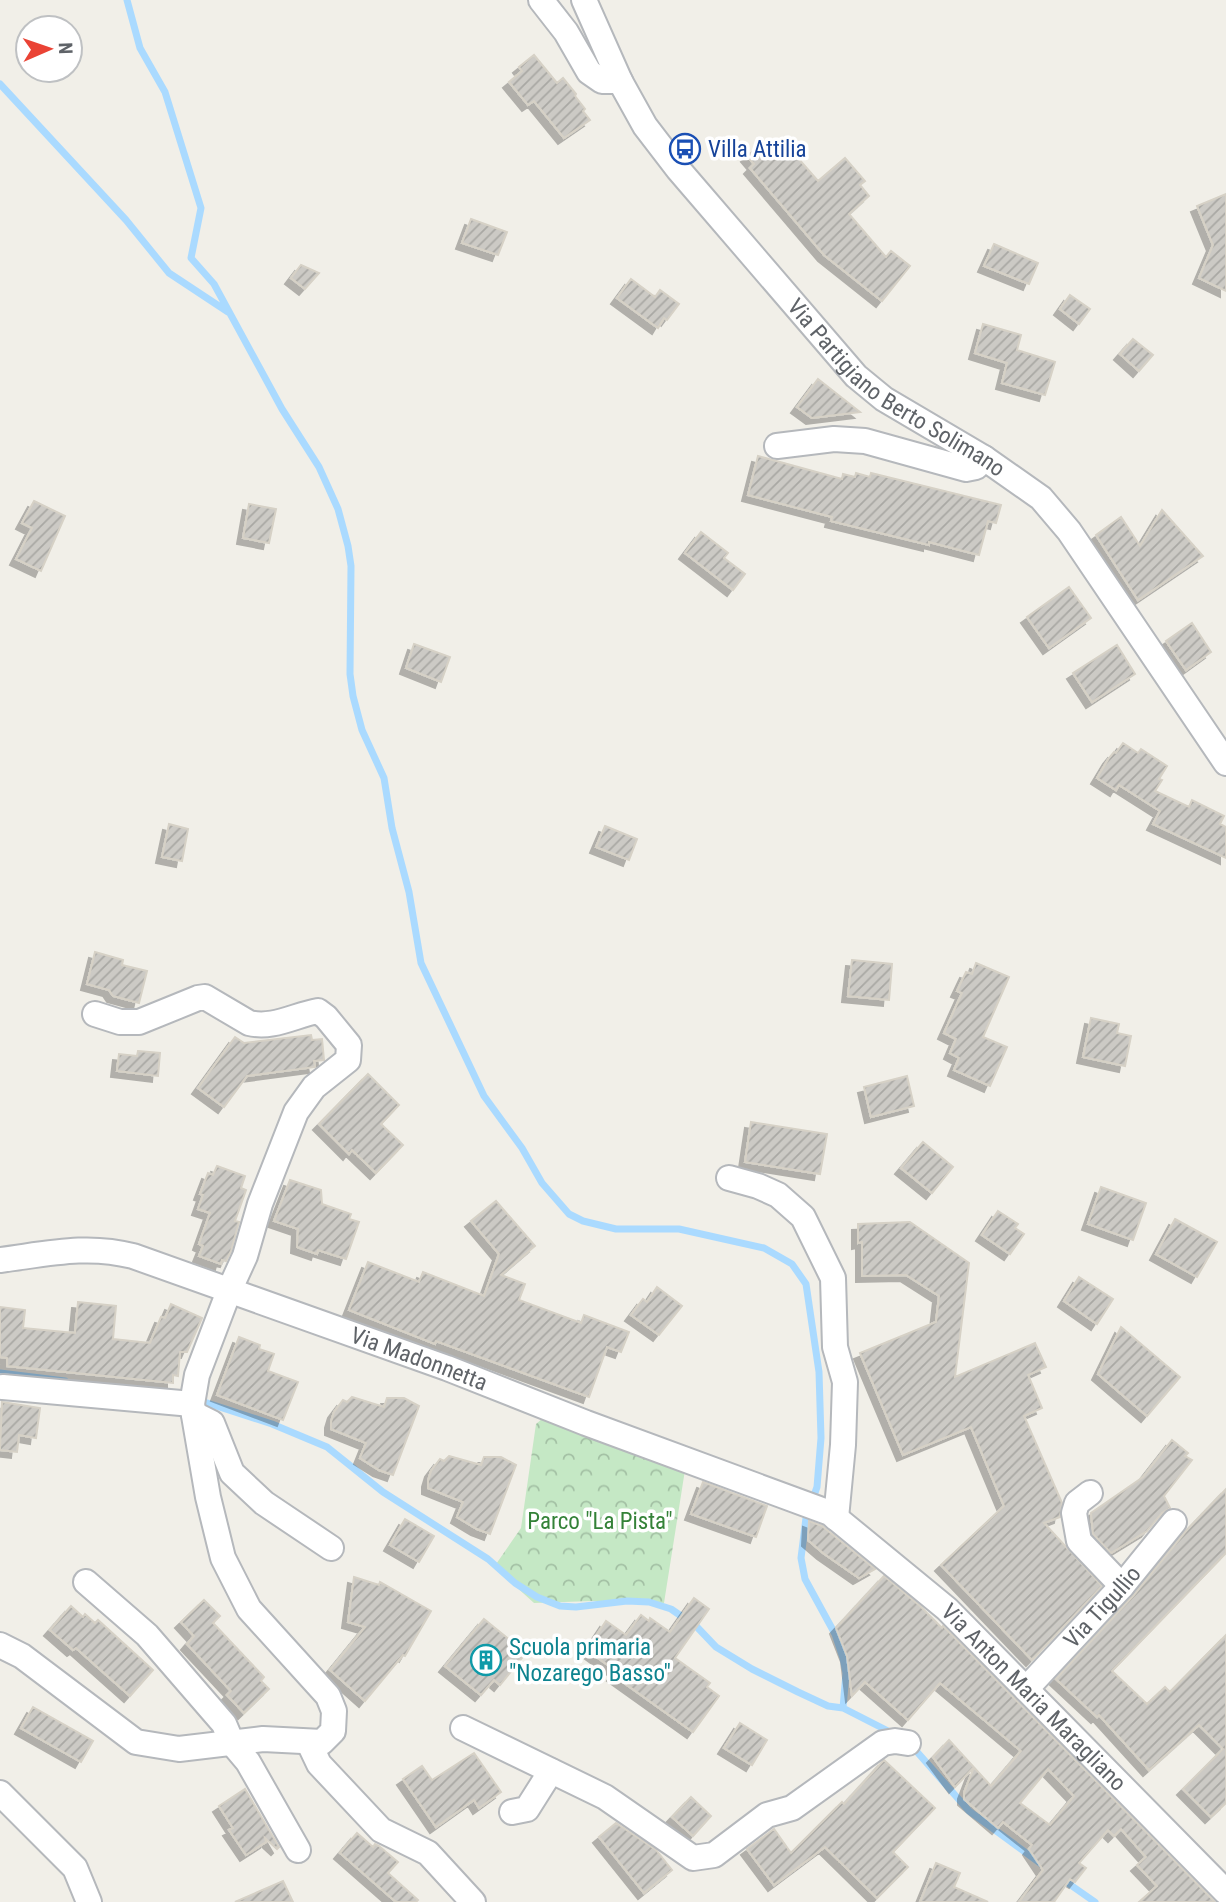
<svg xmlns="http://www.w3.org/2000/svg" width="1226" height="1902" font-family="'Roboto Condensed',sans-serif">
<defs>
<pattern id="park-crowns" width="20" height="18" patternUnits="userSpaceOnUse" patternTransform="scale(1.75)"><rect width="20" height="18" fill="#c5e8c5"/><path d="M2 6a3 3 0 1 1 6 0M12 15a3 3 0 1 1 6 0" fill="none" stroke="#a3c0a4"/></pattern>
<pattern id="building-hatch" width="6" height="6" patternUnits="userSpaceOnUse" patternTransform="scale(1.75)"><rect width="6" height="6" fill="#cccac5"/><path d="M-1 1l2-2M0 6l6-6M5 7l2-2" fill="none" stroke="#a9a8a4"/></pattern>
<filter id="shadow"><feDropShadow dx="-6" dy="6" stdDeviation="0" flood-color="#0004"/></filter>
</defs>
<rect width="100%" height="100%" fill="#f1efe8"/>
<path fill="url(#park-crowns)" d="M543,1418L685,1470L664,1603L593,1601L534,1603L494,1567L521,1528L536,1424Z"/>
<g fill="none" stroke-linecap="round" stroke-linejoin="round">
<path stroke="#aadaff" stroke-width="7" d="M127,0L140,48L165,92L201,208L191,258L214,284L282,409L319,467L338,509L348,546L351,566L350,674L353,696L362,730L384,778L392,828L409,892L421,963L484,1096L522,1148L542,1183L569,1214L583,1221L616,1229H679L764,1248L792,1264L806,1284L819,1372L821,1438L817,1487L806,1518L801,1558L805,1579L835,1634L843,1658L846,1673L843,1708
M0,84L126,220L169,273L228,312
M0,1373L65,1381
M198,1400L272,1424L327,1447L383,1492L488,1559L515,1583L537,1597L560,1606L576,1607L627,1601L649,1602L671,1609L697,1627L716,1647L752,1669L798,1692L828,1706L843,1708L892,1733
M911,1745L969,1811L1044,1866
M1062,1879L1095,1902"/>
</g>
<path fill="url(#building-hatch)" stroke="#d6d1c6" stroke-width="2" fill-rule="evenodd" filter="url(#shadow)" d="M534,55L557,83L563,78L576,94L575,96L585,109L583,111L590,120L564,138L534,101L528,105L509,82L522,71L519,67Z
M783,141L818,181L845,158L865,181L860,185L869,196L849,214L886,257L891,251L910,266L882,301L824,255L750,168L754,164L747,156L761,145L768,153Z
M1226,194V291L1199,278L1213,245L1197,206Z
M471,219L507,232L498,255L462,243Z
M994,244L1038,263L1029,284L984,266Z
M301,265L319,273L305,289L291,278Z
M631,279L655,297L660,290L679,304L667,320L664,318L658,328L617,298Z
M1070,295L1090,309L1079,324L1060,309Z
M983,324L1021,335L1017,350L1055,362L1045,395L1002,383L1007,363L975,353Z
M1133,339L1153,355L1139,371L1120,354Z
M818,379L860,412L812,418L797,407Z
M758,456L842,479L843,474L855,477L856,473L870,477L871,473L1001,505L996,523L988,521L979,555L929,542V545L831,521L832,517L748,495Z
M34,501L65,516L41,571L16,559L32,528L22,523Z
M249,504L276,509L269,543L243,538Z
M1162,510L1203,556L1138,600L1096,535L1121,517L1140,546Z
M701,532L728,553L724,558L745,574L733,590L685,553Z
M1069,587L1091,618L1049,648L1027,617Z
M1192,623L1211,652L1186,670L1166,641Z
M414,644L450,657L441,682L406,668Z
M1117,645L1135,674L1092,702L1073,673Z
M1123,743L1138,753L1141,749L1167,766L1159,779L1162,780L1155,791L1189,807L1192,800L1224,816L1220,824L1226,827V858L1153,824L1160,811L1119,785L1116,790L1097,778L1109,758L1114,752L1116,753Z
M169,824L188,829L182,861L162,857Z
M605,826L637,839L629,860L596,847Z
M95,952L123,960L122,965L147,971L139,1003L113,996L109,990L87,984Z
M852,960L892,964L889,1000L848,996Z
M976,963L1009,977L983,1037L1007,1047L990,1086L954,1070L959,1058L950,1053L956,1039L944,1033L962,993L957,991L966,972L972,974Z
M1091,1018L1119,1024L1117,1033L1131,1036L1125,1066L1083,1057Z
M311,1035L312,1040L322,1039L324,1060L314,1061L315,1067L247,1076L224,1107L198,1088L235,1037L244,1043Z
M138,1051L160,1053L158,1076L117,1071L119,1054L137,1056Z
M368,1074L399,1105L381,1124L403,1145L376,1173L352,1150L349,1154L319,1124Z
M907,1076L914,1106L871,1117L864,1087Z
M751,1122L827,1134L820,1174L745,1162Z
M923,1142L953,1167L932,1193L901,1168Z
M217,1166L245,1176L241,1188L246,1190L235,1221L239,1222L231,1251L226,1261L222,1260L221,1264L199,1256L203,1246L199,1244L210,1213L198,1209L203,1195L200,1194L208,1173L213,1175Z
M290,1180L321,1190L322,1204L351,1214L349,1219L359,1222L346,1259L318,1250L317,1254L297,1247L298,1229L274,1221Z
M1101,1187L1146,1203L1133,1240L1088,1224Z
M496,1201L535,1246L501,1275L525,1284L519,1300L581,1323L584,1315L629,1332L621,1352L607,1347L589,1397L436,1341L435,1344L349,1310L368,1262L419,1282L423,1272L484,1296L499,1254L471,1221Z
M998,1211L1018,1224L1015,1228L1024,1234L1010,1254L982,1235Z
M1175,1219L1217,1242L1197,1277L1156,1254Z
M910,1222L969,1263L955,1377L1035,1343L1046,1367L1028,1375L1042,1408L1024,1416L1062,1503L1060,1517L1044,1523L1102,1586L1032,1660L941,1565L1004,1506L971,1427L903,1455L860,1353L936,1322L939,1296L906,1275L862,1276V1242L858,1243V1224Z
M1079,1277L1113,1299L1097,1324L1064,1301Z
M657,1287L682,1306L659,1335L631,1315L643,1299L647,1302Z
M78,1302L116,1306L113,1339L150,1343L161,1317L165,1318L171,1304L202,1318L187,1352H180L178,1376L173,1375V1383L7,1366V1358L0,1357V1307L25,1310L23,1328L75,1333Z
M1121,1327L1180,1377L1147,1416L1098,1374Z
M239,1337L260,1345L259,1349L274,1354L268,1371L298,1382L283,1420L217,1395Z
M352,1397L384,1407L387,1398H404L419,1406L393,1475L379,1470L360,1458L366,1443L331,1429V1422L334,1412L343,1400L347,1402Z
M2,1402L40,1408L36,1438L19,1435L17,1452L0,1450Z
M1172,1440L1188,1453L1185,1456L1192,1460L1164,1496L1170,1508L1162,1513L1147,1531L1111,1553L1093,1534L1091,1513L1143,1477Z
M449,1456L481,1465L484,1457H501L516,1465L490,1534L477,1529L457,1517L463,1502L428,1488V1481L431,1471L440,1459L444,1461Z
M703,1482L767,1506L756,1537L691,1514Z
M1226,1489V1553L1112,1671L1147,1704L1165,1687L1170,1692L1226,1635V1803L1211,1817L1183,1789L1223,1749L1199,1725L1149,1770L1099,1715L1097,1717L1056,1679L1134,1595L1186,1531Z
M405,1519L434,1536L419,1562L390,1545Z
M809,1521L822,1526L875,1569L859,1578L823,1553L808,1540Z
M884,1576L920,1606L942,1628L943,1626L1215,1902H1139L1157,1886L1137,1865L1146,1857L1121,1829L1114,1836L1108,1830L1079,1863L1086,1868L1075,1882L1070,1879L1054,1902H1019L1043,1870L1029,1849L1032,1845L1003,1822L998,1828L964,1799V1793L974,1767L955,1787L933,1757L949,1740L991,1786L1021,1751L940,1683L908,1720L865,1682L852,1696L847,1656L836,1628ZM1048,1769L1074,1796L1050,1825L1020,1803Z
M354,1577L379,1585L380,1582L431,1611L405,1656L403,1655L365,1701L330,1670L365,1627L348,1622Z
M694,1598L709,1609L675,1658L710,1683L707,1687L719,1696L693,1732L613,1675L616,1671L591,1653L598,1642L594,1639L606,1621L626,1635L641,1615L649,1621L650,1618L670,1632Z
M204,1600L220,1616L213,1623L264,1677L261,1681L269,1689L244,1713L227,1695L231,1691L187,1644L194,1636L181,1622Z
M71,1606L83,1617L85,1614L95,1623L98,1620L153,1670L130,1696L76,1648L73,1650L50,1630Z
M484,1619L526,1653L500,1685L494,1680L481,1695L445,1666Z
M33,1707L93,1741L81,1762L21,1728Z
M740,1723L767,1740L752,1765L724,1748Z
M474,1753L501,1792L479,1808L474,1800L436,1827L403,1779L422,1766L432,1780Z
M884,1760L935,1808L893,1852L908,1867L877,1898L825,1847L774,1885L747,1849L774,1829L791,1853L842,1802L844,1804Z
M245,1789L279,1847L277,1849L265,1838L266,1842L246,1855L229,1830L233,1828L219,1806Z
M691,1797L711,1816L693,1836L672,1817Z
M616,1823L656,1850L672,1870L644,1893L599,1837Z
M357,1833L373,1847L375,1844L379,1846L398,1862L388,1873L418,1900L416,1902H396L340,1853Z
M936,1863L960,1873L954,1887L988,1902H920Z
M283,1881L293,1902H235Z"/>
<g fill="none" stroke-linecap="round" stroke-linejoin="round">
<g stroke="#b5b8bc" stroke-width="28">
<g id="minor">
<path d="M541,0L566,32L589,72L602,81H620"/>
<path id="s1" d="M584,0L620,81L645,126L678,169L856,376L884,399L984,458L1041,498L1069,531L1226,763"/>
<path d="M777,446L834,439L865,441L966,469L976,467L984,458"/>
<path d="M729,1178L758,1186L778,1195L803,1217L833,1278L835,1347L845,1382L843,1445L836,1518"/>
<path id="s2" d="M0,1260C47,1254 87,1244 133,1256L447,1368L586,1423L830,1513L947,1609L1226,1892"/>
<path d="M3,1387L192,1404"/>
<path d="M194,1414L212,1423L232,1473L264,1503L331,1548"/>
<path d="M1090,1493L1077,1503L1074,1513L1079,1541L1122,1586"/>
<path d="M86,1582L147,1635L224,1724L232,1743L248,1762L298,1850"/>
<path d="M0,1645L22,1656L136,1742L179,1749L263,1739L322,1742L333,1731L334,1711L328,1696L249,1609L223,1558L208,1497L192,1404L197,1375L229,1291L245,1256L260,1204L296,1112L314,1087L348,1060L349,1045L326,1017L318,1011C295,1015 273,1029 249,1023L205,997L198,998L139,1022H120L95,1014"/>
<path id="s3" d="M1026,1689L1122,1586L1174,1522"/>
<path d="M463,1728L605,1797L693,1858L714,1855L767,1815L792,1808L883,1743L895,1741L908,1743"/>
<path d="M309,1743L319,1764L381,1830L428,1853L473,1902"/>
<path d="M0,1793L75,1868L89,1902"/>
<path d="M512,1812L527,1809L551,1771"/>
</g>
</g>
<use href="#minor" stroke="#fff" stroke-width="24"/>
</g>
<defs>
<g id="bus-ring" transform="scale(1.575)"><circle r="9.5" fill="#fff" stroke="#1a4fb4" stroke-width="1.5"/><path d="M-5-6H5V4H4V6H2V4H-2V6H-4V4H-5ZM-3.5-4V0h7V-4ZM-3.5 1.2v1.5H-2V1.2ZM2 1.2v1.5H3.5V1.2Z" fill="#1a4fb4"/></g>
<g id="building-ring" transform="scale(1.575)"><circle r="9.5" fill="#fff" stroke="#0f9aa8" stroke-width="1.5"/><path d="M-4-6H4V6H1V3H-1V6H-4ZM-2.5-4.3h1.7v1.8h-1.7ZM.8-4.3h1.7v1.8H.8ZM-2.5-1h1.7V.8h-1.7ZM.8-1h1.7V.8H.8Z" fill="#0f9aa8"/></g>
</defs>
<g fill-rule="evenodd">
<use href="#bus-ring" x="685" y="149"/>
<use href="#building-ring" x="486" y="1660"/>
</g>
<g text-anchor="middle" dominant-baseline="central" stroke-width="7" stroke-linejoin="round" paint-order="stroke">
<g font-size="23" fill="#164399" stroke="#fff" text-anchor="start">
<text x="708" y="149">Villa Attilia</text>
</g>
<g font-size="23" fill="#5f6368" stroke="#fff">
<text stroke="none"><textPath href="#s1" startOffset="506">Via Partigiano Berto Solimano</textPath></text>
<text stroke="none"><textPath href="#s2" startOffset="438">Via Madonnetta</textPath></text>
<text stroke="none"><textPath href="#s3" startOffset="112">Via Tigullio</textPath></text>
<text stroke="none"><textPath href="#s2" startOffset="1152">Via Anton Maria Maragliano</textPath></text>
</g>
<g font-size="23" fill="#348238" stroke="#fff">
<text x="600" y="1521">Parco "La Pista"</text>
</g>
<g font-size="23" fill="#0d838f" stroke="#fff" text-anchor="start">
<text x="509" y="1647">Scuola primaria<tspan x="509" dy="26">"Nozarego Basso"</tspan></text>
</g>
</g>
<g transform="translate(49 49) rotate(88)"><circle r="33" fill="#ffffff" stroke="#bfc1c3" stroke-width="2"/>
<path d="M0-5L12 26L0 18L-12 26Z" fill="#ea4335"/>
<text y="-10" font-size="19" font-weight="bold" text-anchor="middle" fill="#5f6368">N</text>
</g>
</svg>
